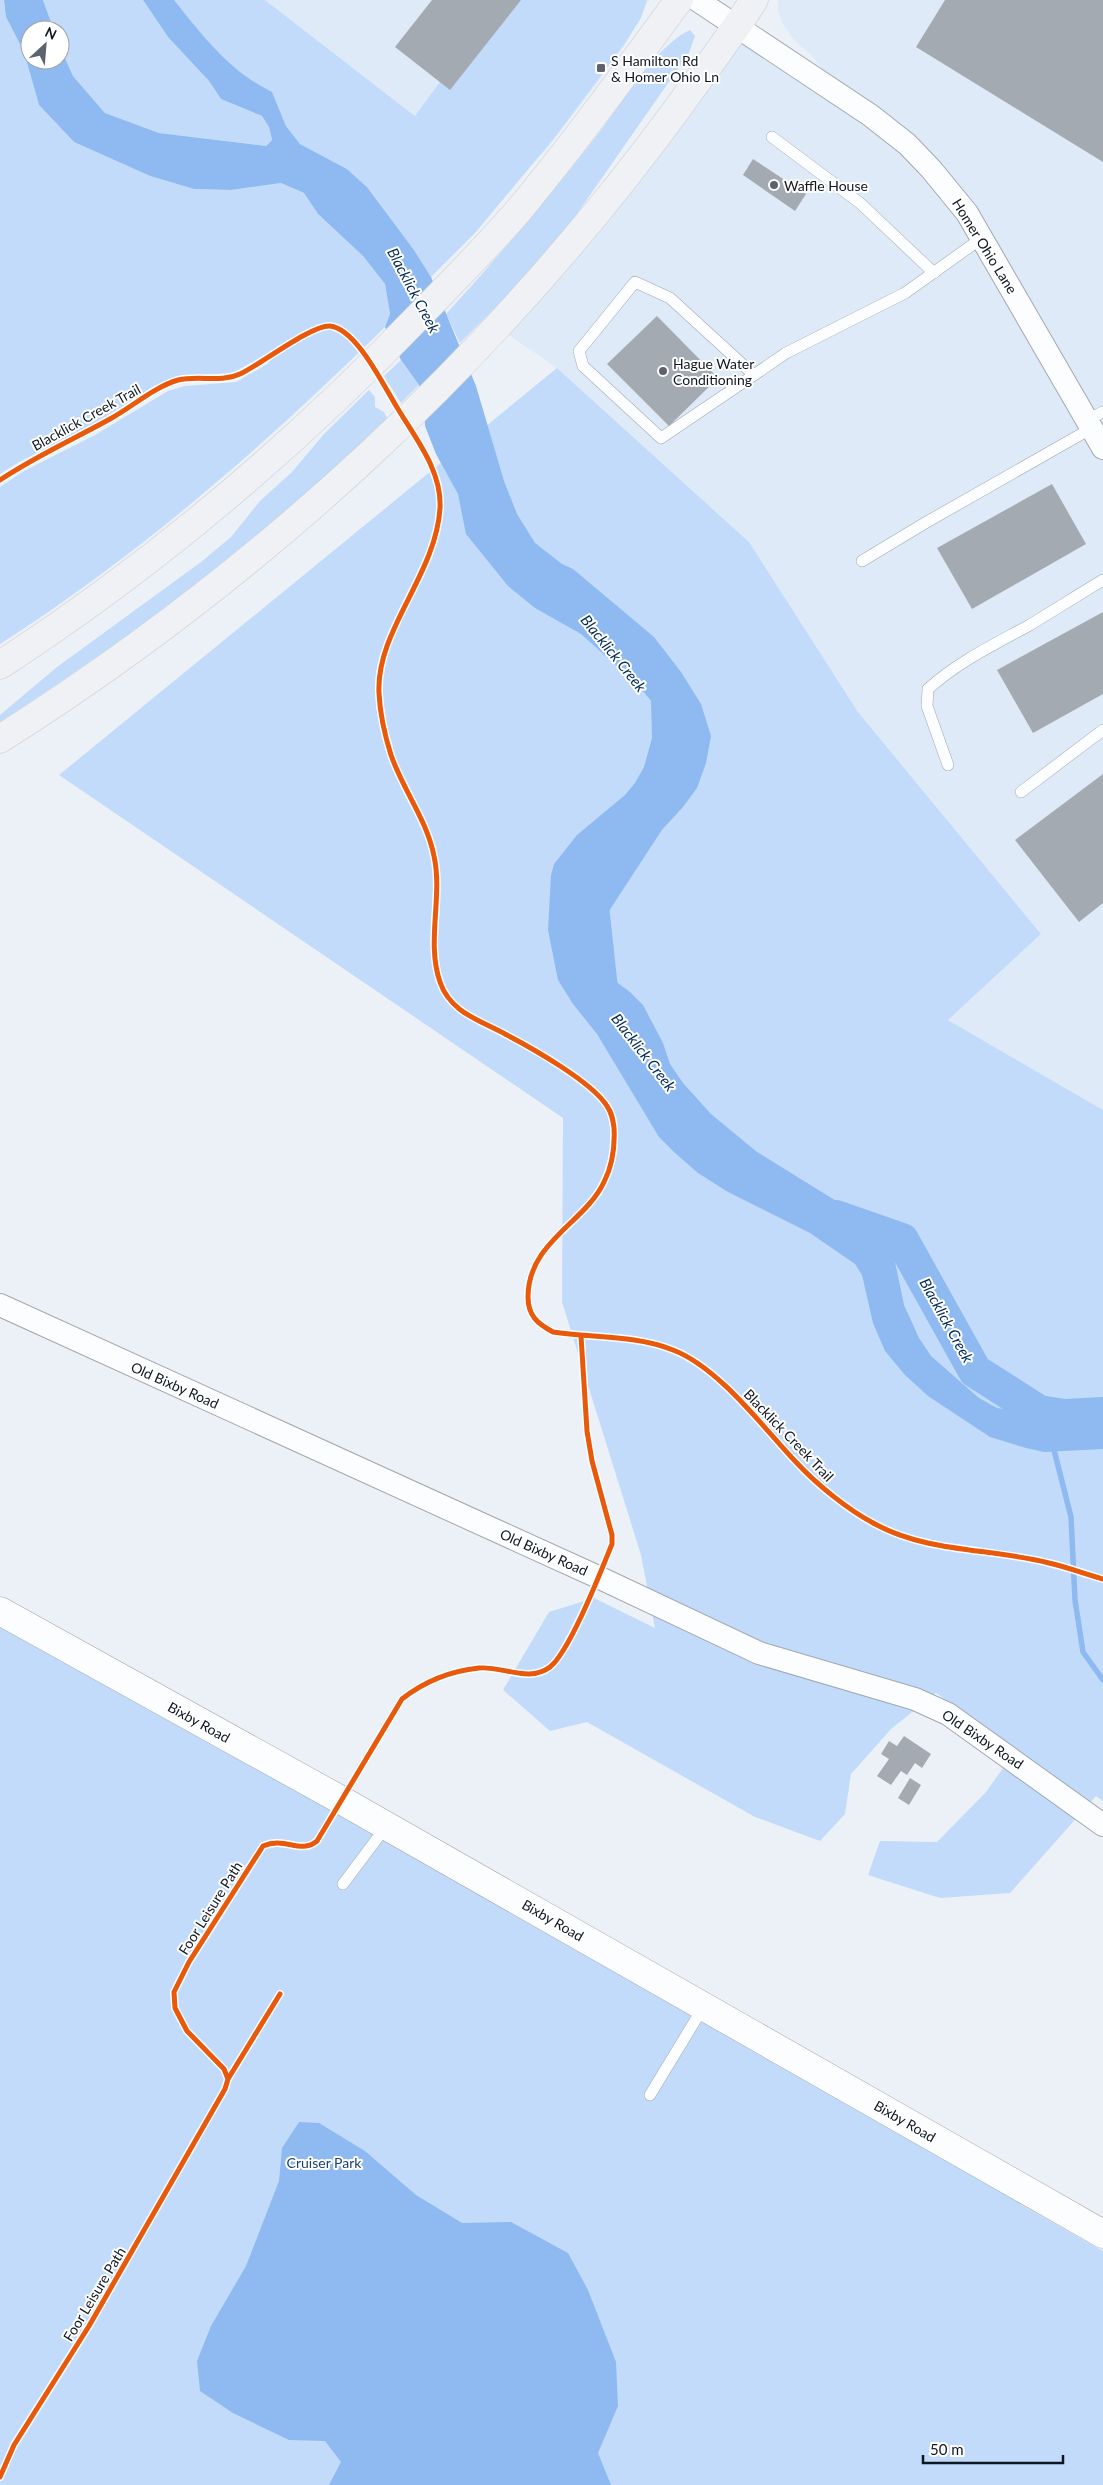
<svg xmlns="http://www.w3.org/2000/svg" width="1103" height="2485" font-family="Lato,sans-serif">
<rect width="100%" height="100%" fill="#ecf1f7"/>
<path fill="#dfeaf8" d="M265,0H649L599,81L546,150L509,188Z
M778,0H1103V1110L948,1020L1041,934L858,712L749,542L557,368L497,327L749,33L847,98L809,53L795,41L782,23L778,10Z"/>
<path fill="#c2dbfa" d="M0,0H4L6,17L24,52L39,105L74,142L150,176L194,189L231,190L281,183L304,193L318,214L363,256L385,284L390,314L385,327C267,443 141,554 0,644V487L24,471L95,435L168,391L185,386L236,382L269,363L265,355L232,373L183,376L151,389L87,428L19,462L0,474Z
M43,0H143L168,37L209,81L221,99L262,116L269,127L272,140L266,146L159,133L105,113L73,76L60,47V30H54Z
M174,0H265L415,116L440,82L521,0H647L641,18L624,45L555,137L475,233L431,277L414,250L367,187L347,169L300,144L286,126L274,97L231,66L208,43Z
M690,30L695,36L689,53L572,221L491,314L490,313L460,343L446,314C499,256 550,196 598,134C621,105 656,45 690,30Z
M401,360L419,385L401,403L384,376Z
M557,368L749,542L858,712L1041,934L948,1020L1103,1110V1801L1096,1796L1010,1893L940,1898L868,1875L880,1841L937,1842L986,1792L1016,1750L936,1693L891,1729L851,1774L845,1814L820,1841L755,1817L587,1722L550,1731L503,1690L549,1612L594,1598L655,1628L641,1555L562,1302L563,1118L59,775Z
M369,390L375,397V407L384,412L387,418C367,447 333,469 307,493C210,577 108,653 0,722V715L57,667L201,562L231,537L260,501L292,472L324,434Z
M0,1611L1027,2191L1020,2204L1103,2251V2485H0Z"/>
<path fill="#8ebaf1" d="M4,0H43L54,30H30V60H60V47L73,76L105,113L159,133L266,146L272,140L269,127L262,116L221,99L209,81L168,37L143,0H174C203,36 229,71 272,92L286,126L300,144L347,169L367,187L414,250L431,277L476,386L504,481L517,514L535,543L562,564L573,569L654,637L681,672L701,704L711,736L706,763L697,788L683,807L659,833L623,852L604,869L593,888L583,936L589,955L596,967L630,992L643,1005L663,1043L670,1064L683,1083L711,1114L757,1152L867,1220L886,1238L893,1252L904,1305L919,1338L931,1356L979,1398L997,1408L1012,1410L1025,1406L1027,1393L1103,1405V1449L1044,1452L1026,1448L990,1437L928,1396L905,1375L885,1351L873,1323L862,1275L855,1264L810,1233L728,1192L698,1173L675,1153L659,1137L597,1034L573,1004L558,980L548,930L551,875L554,864L577,835L625,795L635,783L644,767L652,738L651,701L639,686L581,634L535,608L508,586L466,534L458,494L436,454L425,426L424,405L419,385L401,360L385,327L390,314L385,284L363,256L318,214L304,193L281,183L231,190L194,189L150,176L74,142L39,105L24,52L6,17Z
M299,2122L319,2123L365,2151L416,2195L462,2223L511,2222L568,2253L588,2290L616,2362L618,2406L598,2453L611,2485H329L341,2462L325,2441L289,2440L233,2413L200,2391L197,2361L211,2326L246,2266L279,2181L282,2148Z"/>
<g fill="none" stroke-linecap="round" stroke-linejoin="round">
<path stroke="#8ebaf1" stroke-width="5.5" d="M1053,1446L1071,1517L1075,1600L1083,1652L1103,1680"/>
<path stroke="#8ebaf1" stroke-width="34" d="M612,1010L602,998L592,906L654,811
M836,1217L902,1240L975,1371L1047,1417L1103,1414"/>
</g>
<path fill="#a4aab2" d="M432,0H521L450,90L395,47Z
M945,0H1103V162L916,47Z
M753,159L806,194L795,211L743,175Z
M657,316L718,378L669,426L607,364Z
M1052,484L1086,544L972,609L937,548Z
M1103,612V694L1033,733L997,670Z
M1103,774V903L1079,922L1015,840Z
M904,1736L931,1754L922,1768L915,1763L907,1775L901,1771L891,1785L877,1776L889,1759L881,1754L889,1741L897,1746Z
M910,1778L921,1785L909,1805L898,1798Z"/>
<g fill="none" stroke-linecap="round" stroke-linejoin="round">
<g stroke="#a2a8b0" stroke-width="12">
<path id="service" d="M772,137L860,203L934,273
M754,375L661,438L583,366L579,351L635,282L670,298L754,375L786,353L905,293L982,238
M1087,420L1103,412
M862,561L925,523L1092,428
M948,765L927,706L928,689C958,662 993,645 1028,626C1053,611 1078,595 1103,580
M1021,792L1103,730
M343,1884L379,1836
M650,2095L704,2006"/>
</g>
<g stroke="#a2a8b0" stroke-width="24">
<path id="minor" d="M697,0L870,115L907,144L931,169L967,213L1103,448
M0,1305L598,1577L759,1653L915,1699L948,1714L1103,1825"/>
</g>
<g stroke="#a2a8b0" stroke-width="29">
<path id="tertiary" d="M0,1611L341,1800L1103,2234"/>
</g>
<g stroke="#c8cccf" stroke-width="29">
<path id="primary" d="M0,665C154,565 293,447 420,315C454,280 488,246 519,210C575,142 627,71 679,0
M0,739C264,572 496,357 680,105C705,70 731,36 754,0"/>
</g>
<use href="#service" stroke="#fcfdfe" stroke-width="11"/>
<use href="#minor" stroke="#fcfdfe" stroke-width="22"/>
<use href="#tertiary" stroke="#fcfdfe" stroke-width="28"/>
<use href="#primary" stroke="#eff1f4" stroke-width="28"/>
<g stroke="#fff" stroke-width="8">
<path id="cycleway" d="M0,480C36,456 72,440 110,419C132,407 154,387 178,380C199,375 220,383 240,374C260,365 311,325 330,326C357,329 384,387 398,409C416,439 442,471 440,508C436,575 376,630 379,693C380,714 385,736 391,755C403,790 427,820 434,856C443,897 426,942 440,982C450,1012 479,1020 505,1034C532,1048 592,1082 607,1106C612,1113 613,1120 614,1128C615,1146 612,1166 604,1182C585,1223 528,1242 528,1297C528,1316 538,1324 553,1332C592,1338 636,1335 673,1350C718,1367 762,1426 795,1461C816,1484 848,1510 875,1524C928,1553 991,1548 1049,1563C1067,1567 1085,1574 1103,1579
M228,2079L280,1994
M0,2477L14,2445L89,2326L225,2089L228,2079L224,2069L187,2031L175,2008L174,1992L189,1962L263,1846C285,1836 300,1855 317,1841L402,1699C425,1681 450,1671 479,1668C503,1666 529,1683 550,1667C570,1651 601,1571 612,1544V1535L592,1461L587,1431L581,1336"/>
</g>
<use href="#cycleway" stroke="#e8590c" stroke-width="5"/>
</g>
<g fill="#5c636c" stroke="#fff" stroke-width="2">
<rect x="596" y="63" width="10" height="10" rx="2.5"/>
<circle cx="774" cy="185" r="5"/>
<circle cx="663" cy="371" r="5"/>
</g>
<g text-anchor="middle" dominant-baseline="central" stroke-width="4" stroke-linejoin="round" paint-order="stroke">
<g font-size="14" fill="#0f1721" stroke="#fff" text-anchor="start">
<text x="611" y="60">S Hamilton Rd<tspan x="611" dy="16">&amp; Homer Ohio Ln</tspan></text>
<text x="784" y="185">Waffle House</text>
<text x="673" y="363">Hague Water<tspan x="673" dy="16">Conditioning</tspan></text>
</g>
<g font-size="14" fill="#0f1721" stroke="#fff">
<text transform="translate(985 246) rotate(58)">Homer Ohio Lane</text>
<text transform="translate(86 417) rotate(-29)">Blacklick Creek Trail</text>
<text transform="translate(175 1385) rotate(24)">Old Bixby Road</text>
<text transform="translate(789 1435) rotate(46)">Blacklick Creek Trail</text>
<text transform="translate(544 1552) rotate(24)">Old Bixby Road</text>
<text transform="translate(199 1722) rotate(29)">Bixby Road</text>
<text transform="translate(983 1739) rotate(34)">Old Bixby Road</text>
<text transform="translate(210 1908) rotate(-58)">Foor Leisure Path</text>
<text transform="translate(553 1920) rotate(30)">Bixby Road</text>
<text transform="translate(905 2121) rotate(30)">Bixby Road</text>
<text transform="translate(94 2294) rotate(-59)">Foor Leisure Path</text>
</g>
<g font-size="14" fill="#184272" stroke="#fff">
<text x="324" y="2162">Cruiser Park</text>
</g>
<g font-size="15" font-style="italic" fill="#002957" stroke="#fff">
<text transform="translate(414 290) rotate(62)">Blacklick Creek</text>
<text transform="translate(614 653) rotate(51)">Blacklick Creek</text>
<text transform="translate(644 1052) rotate(52)">Blacklick Creek</text>
<text transform="translate(947 1320) rotate(61)">Blacklick Creek</text>
</g>
</g>
<g transform="translate(45 45) rotate(26)"><circle r="24" fill="#ffffff" stroke="#9fa2a6"/>
<path d="M0-4L9 19L0 12L-9 19Z" fill="#5c636c"/>
<text y="-8" font-size="14" font-weight="bold" text-anchor="middle" fill="#0f1721">N</text>
</g>
<path d="M923 2455v8h140v-8" fill="none" stroke="#0f1721" stroke-width="2.5"/>
<text x="930" y="2455" font-size="15" fill="#0f1721" stroke="#ffffff" stroke-width="4" paint-order="stroke">50 m</text>
</svg>
